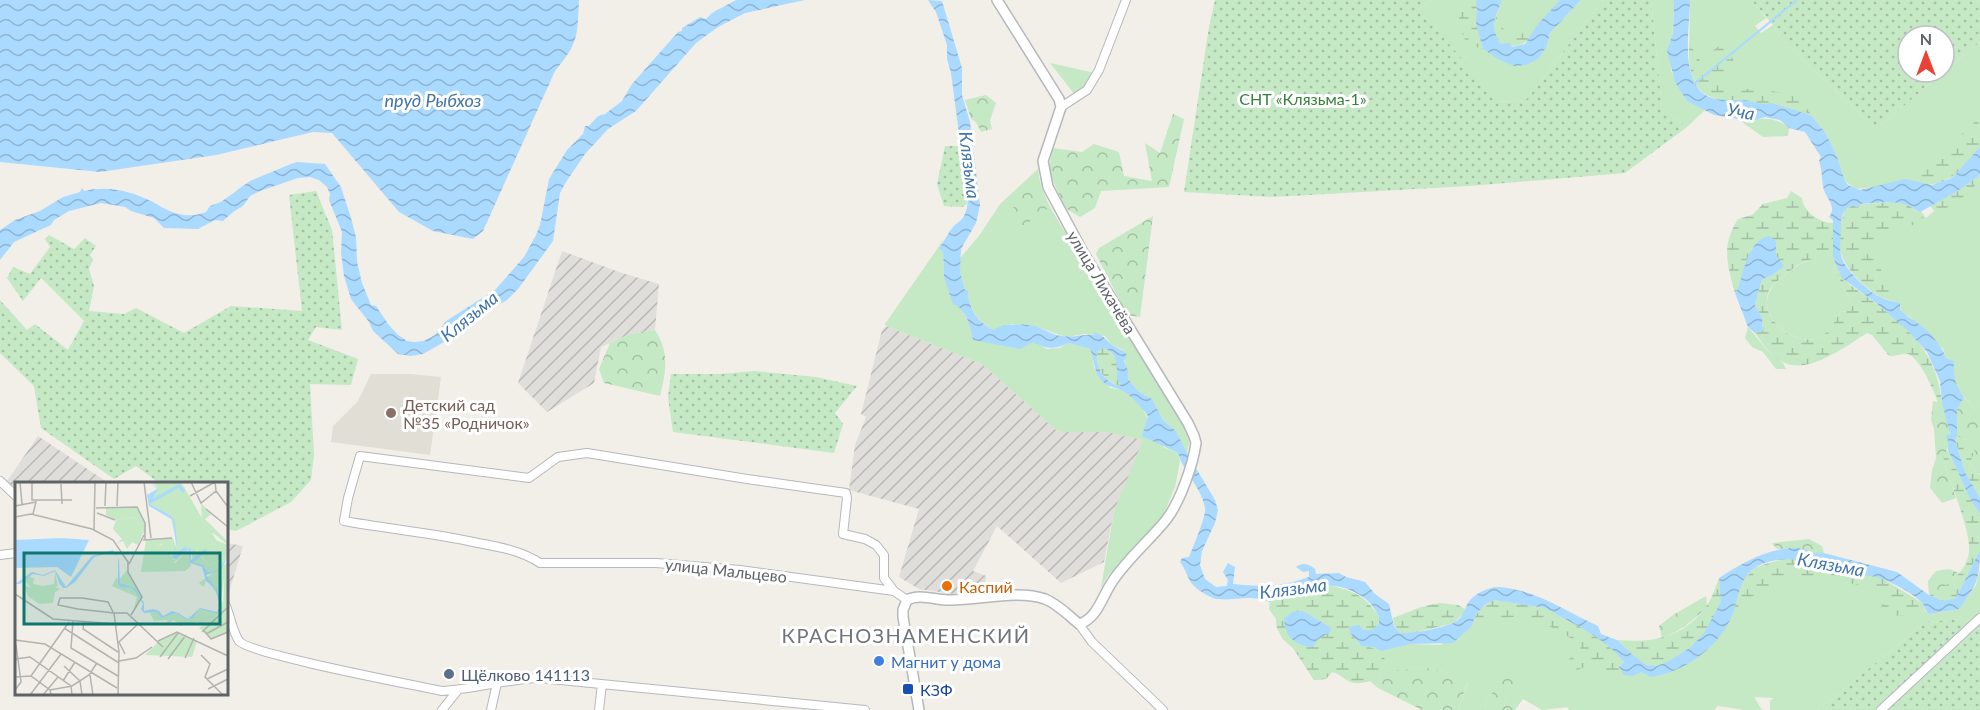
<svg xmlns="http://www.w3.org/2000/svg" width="1980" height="710" font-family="Lato,sans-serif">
<defs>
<pattern id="industrial-furrows" width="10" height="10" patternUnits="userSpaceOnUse" patternTransform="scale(1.5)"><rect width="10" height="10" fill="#e0deda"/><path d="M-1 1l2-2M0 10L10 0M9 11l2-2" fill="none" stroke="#b9b8b5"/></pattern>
<pattern id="forest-crowns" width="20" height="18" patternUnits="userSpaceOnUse" patternTransform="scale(1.5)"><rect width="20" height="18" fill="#c5e8c5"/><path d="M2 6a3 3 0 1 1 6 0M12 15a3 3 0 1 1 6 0" fill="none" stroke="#a3c0a4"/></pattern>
<pattern id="wetland-marsh" width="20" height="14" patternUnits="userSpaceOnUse" patternTransform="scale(1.5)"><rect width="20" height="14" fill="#c5e8c5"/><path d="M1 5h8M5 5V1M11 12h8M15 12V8" fill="none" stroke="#a3c0a4"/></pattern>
<pattern id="garden-dots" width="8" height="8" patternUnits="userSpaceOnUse" patternTransform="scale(1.5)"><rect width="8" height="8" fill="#c5e8c5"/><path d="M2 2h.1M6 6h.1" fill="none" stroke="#a3c0a4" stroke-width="1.8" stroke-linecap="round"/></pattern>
<pattern id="water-waves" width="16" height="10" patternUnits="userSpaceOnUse" patternTransform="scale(1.5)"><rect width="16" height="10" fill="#aadaff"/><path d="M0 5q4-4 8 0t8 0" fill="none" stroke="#8eb4d2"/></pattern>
</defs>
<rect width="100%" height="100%" fill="#f1efe8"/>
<path fill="url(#industrial-furrows)" d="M562,251L622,273L659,284L655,330L630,334L601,347L594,383L547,412L518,383Z
M886,326L982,364L1056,430L1062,432H1108L1144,440L1114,511L1104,562L1061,583L997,526L973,571L986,576L985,592L960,595L919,589L899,577L919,509L849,490L855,445L866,417L861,414L882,330Z
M38,436L104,480L106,483L16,484V490L7,481Z
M227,543L243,546L227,599L226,543Z"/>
<path fill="#e1ded6" d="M371,374H411L441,377L430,455L331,442L333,426L358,401Z"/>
<path fill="#c5e8c5" d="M1431,0H1477L1476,9L1483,49C1498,57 1507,66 1526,65L1547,46L1550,33L1581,0H1603L1526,100L1499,102L1419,10Z
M1502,0H1560L1533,32L1512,47L1494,22Z
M1651,0H1674L1671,71L1687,101L1705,110L1687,127L1662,108Z
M1690,0H1751L1766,18L1755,26L1761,33L1773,25L1780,38L1876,129L1980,42V147L1952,178L1856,189L1845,181L1836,154L1825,132L1811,115L1732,101L1689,59Z
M1050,63L1095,73L1083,90L1075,95Z
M1742,115C1762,123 1770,113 1789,128L1788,136L1763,137L1738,119Z
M1038,169C1040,196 1058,220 1072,243C1108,307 1149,368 1188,430L1189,443L1187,453L1176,431L1163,420L1152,399L1138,391L1128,379L1123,350L1112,345L1105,336L1084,334L1066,337L1034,326L1011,324L994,330C979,323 968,308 968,291L965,290L960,272V258L979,236L1000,204Z
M1980,175V402L1975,409L1956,387L1952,371L1954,361L1946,358L1943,349L1910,317C1902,313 1900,311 1900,303L1879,297L1841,237L1921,211L1926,218L1958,191Z
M944,239L940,249L943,251L944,277L969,323L973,340L1033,341L1047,349L1059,348L1069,343L1090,349L1093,356L1094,368L1110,388L1123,390L1141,406L1163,447L1178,453L1180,462L1175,487L1163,516L1107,577L1101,588L1114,511L1143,440L1108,432H1062L1056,430L982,364L886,326L885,324Z
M1823,252L1829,259L1833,257L1836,263L1834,265C1838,279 1847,292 1852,307L1848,311L1840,312C1835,321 1830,332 1820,337C1796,349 1754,316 1771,289C1773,284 1793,268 1799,265C1808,260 1815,259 1823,252Z
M1748,327L1767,350L1783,363L1786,369H1776L1763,352L1752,347L1745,338Z
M1756,567L1880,577L1929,614L1959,609L1976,585L1980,570V618L1968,629L1961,619L1926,622L1818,710H1770V701L1774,698L1754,697L1762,710H1745L1718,706L1714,710H1569L1567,707L1542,710L1523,699L1515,710L1507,704L1505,698L1493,692L1486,700L1485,710H1458L1468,682L1452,679L1443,671L1422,667L1404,670H1385L1380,676L1378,688L1370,681C1365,682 1359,684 1355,683C1345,682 1340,673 1332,672L1326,679L1314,680L1293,648L1283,639L1277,628L1276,619L1269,609L1270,602L1410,644L1441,645L1476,614L1522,603L1633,676L1642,672Z"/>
<path fill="url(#forest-crowns)" d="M986,95L996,103L990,120L992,129L981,132L976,122L971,119L965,100Z
M1173,114L1184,119L1169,187L1101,191L1095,208L1080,217L1065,208L1049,172L1052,148L1082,152L1094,144L1119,152L1124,176L1152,181L1145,143L1160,153Z
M1034,181L1047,209L1028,223L1005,235L1004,215L1019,203L1026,182Z
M1153,216L1140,317L1127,315L1096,254L1099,248Z
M655,330C670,354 666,370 660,396L604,383L599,369L610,343L630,334Z
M1964,397L1975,409L1980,402V474L1976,473L1970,462L1969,441L1957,436V410Z
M1933,401L1942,403C1949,420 1954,441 1943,458L1956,498L1942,503L1930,488L1932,470L1936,458L1934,429L1931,420Z
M1809,539L1822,546L1824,553L1814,555L1801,548L1777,549L1772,543Z
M1949,569L1959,573L1945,588L1929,595L1928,581L1936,571Z
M1706,596L1707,607C1692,621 1681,631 1662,638L1659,626L1673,615Z
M1422,667L1443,671L1452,679L1468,681L1458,710H1422L1378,688L1380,676L1385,670H1404Z
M1514,671L1522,676L1517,692L1505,698L1507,704L1515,710H1485L1486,700L1493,692V682Z"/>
<path fill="url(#wetland-marsh)" d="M1450,0H1477L1476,23L1483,49C1461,43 1463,36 1459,17C1458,11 1453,5 1450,0Z
M1496,16L1506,33L1513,35L1533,32C1526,46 1516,48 1501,44L1493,32Z
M1689,44C1696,51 1699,62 1706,68L1712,51L1719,46L1725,47L1732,57L1735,64L1728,71L1714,79L1717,85C1738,91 1779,88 1794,97C1801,101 1807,108 1811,115L1806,112C1786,108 1766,104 1746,101C1741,100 1737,102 1732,101C1694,99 1688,78 1689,44Z
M1980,115V147C1964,166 1945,192 1917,182L1931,162L1972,125Z
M1980,175C1976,193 1951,205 1936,214L1930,205L1958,191Z
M1791,191L1802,198C1803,211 1819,223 1833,223V257L1829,259L1823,253C1815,259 1807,260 1798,265C1793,268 1773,284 1770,289C1755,317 1796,349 1820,337C1830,332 1835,321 1840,312L1848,311L1852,307C1847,292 1838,279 1834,265L1836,263C1845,286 1852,285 1870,299C1910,328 1937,353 1942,403H1938C1935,392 1919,357 1908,354C1902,353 1895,357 1889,356L1872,335L1867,333C1846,346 1810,374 1785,363C1772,358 1763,344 1755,333L1763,330L1762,318L1755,305L1762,279L1771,276L1776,255V241L1752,248L1738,288L1735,293C1727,263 1721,246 1738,219L1752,215L1763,204L1787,198Z
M1893,202L1909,205L1916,211L1920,212L1925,221L1889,232L1865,252L1878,263L1894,298C1881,300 1875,294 1865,286C1839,263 1833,243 1845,210L1853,205Z
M1102,348C1119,352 1120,371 1121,386C1105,383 1095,368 1097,352Z
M1957,436L1969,441L1975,451L1970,462L1976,473L1980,475V498L1965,472L1955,440Z
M1948,450L1970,499L1980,514V550L1956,598L1943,601L1929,595C1945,588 1967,572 1969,552C1971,530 1949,481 1943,457Z
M1792,558L1846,568L1862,574L1880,577L1919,601L1924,605L1925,611L1902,616L1881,614V607L1887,597L1860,585L1791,574L1757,593L1732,616C1747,573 1743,566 1792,558Z
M1719,578C1720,585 1723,595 1721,602C1716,624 1671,674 1646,665C1635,660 1626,648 1617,640C1653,643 1682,638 1705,608C1712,600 1715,588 1719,578Z
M1328,585C1354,591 1363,594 1379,616V624L1372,631L1363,630L1362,646C1398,649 1389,682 1357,683C1347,683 1341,673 1332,672L1326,679L1314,680L1293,648L1283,639L1277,628L1276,619L1269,609L1270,602C1289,593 1307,587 1328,585Z
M1494,600L1545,608L1597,636L1616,652L1624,662L1619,667L1624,675C1611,674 1602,668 1589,667C1581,666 1574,674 1565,671L1563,665L1581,648C1569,632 1533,617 1513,617C1499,618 1484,623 1471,627C1475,614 1481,606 1494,600Z
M1439,603L1458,605L1467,610L1454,623L1409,634L1400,633L1394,625L1393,618L1421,607Z"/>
<path fill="url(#garden-dots)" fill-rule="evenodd" d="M1215,0H1431L1419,10L1500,102L1526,100L1603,0H1651L1662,108L1687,127L1625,173L1469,186L1273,197L1184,192L1209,27Z
M1751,0H1980V42L1876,129L1780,38L1773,25ZM1908,36H1944V72H1908Z
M945,146H958L968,193L967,204L962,207L944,206L937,184Z
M316,191L332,230L342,330L316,327L308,340L358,359L351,385L310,384L314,455L311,480L291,502L236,531L227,529L226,484L154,483L155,480L136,466L114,479L41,428L34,386L0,353V300L27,330L35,324L68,350L84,321L41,278L23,301L7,278L13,267L30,274L50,247L45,239L49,235L74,249L85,238L96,246L90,255L93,259L89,269L94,286L89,311L124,314L136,308L184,333L231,306L302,311L289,195Z
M754,371L816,377L857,386L835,413L843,424L834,453L673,432L668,397L671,374H721Z
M1980,618V710H1818L1926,622L1961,619L1969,629Z"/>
<path fill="url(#water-waves)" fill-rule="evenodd" d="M0,0H579C577,37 579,42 555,71L483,231L473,239L433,231L399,212L332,133L313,132L216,155L100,172L0,162Z
M736,0H805L745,13L718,27L696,43L636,111L608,129L585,154L566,182L560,193L553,241L518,289L507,300L467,324L453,337L423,354L411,356L398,354L373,331L369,322L351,299L344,276L341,253L342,232L329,200L330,194L327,187L319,180L310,177L298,178L260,191L250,196L243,206L233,212L223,221L215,220L198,229L164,228L154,218L131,211L125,207L101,203L69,211L54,220L51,225L14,242L0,260V230L15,220L40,211L63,197L80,192L82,188L84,191C107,185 132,191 153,202C164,209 179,217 193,215C197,215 202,213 206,212L210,206L221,202L250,181L291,164L297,162L325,164L341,187L351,218L356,237L357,262L362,283L371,305L376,306L388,324L397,334L407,341L414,342L424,341L435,335L446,321L495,290L524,257L536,235L540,225L549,179L567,150L583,134L585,126H589L598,116L605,114L622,101L632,84L678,32L682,31V28L700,17L706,19L712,13Z
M928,0L942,1L962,68V95L970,122L980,205L976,223L961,249L960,272L965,290L968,291C968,308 978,323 994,330C1001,323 1026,324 1035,326C1044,329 1052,335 1062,336C1073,338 1084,334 1095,335L1094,332C1102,335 1105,338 1110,343C1116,349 1122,348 1127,355L1124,361L1128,371V379L1138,391L1152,399L1163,420L1176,431L1187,453L1215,500L1218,510L1215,523L1202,551L1200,565L1205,579L1216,587L1227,586L1228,580L1223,572L1228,563L1235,567L1233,584C1262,587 1281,587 1309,577V571L1303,572L1296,567C1303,562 1308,564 1315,569L1316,574L1339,573L1346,577L1365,582L1375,594L1389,604L1394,626L1400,633C1412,634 1450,627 1458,620C1465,614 1465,606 1470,600C1476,593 1491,586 1499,587C1537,590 1565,611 1598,626L1601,634L1617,640L1634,656L1646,665L1657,666L1671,660L1691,647L1704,633L1721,602L1719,578C1741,563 1770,547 1797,548C1809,548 1809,555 1824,553L1897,572L1929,595L1943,601L1956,598L1980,550C1980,580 1976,586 1959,609L1929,614C1924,610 1926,607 1922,603C1913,593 1896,585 1883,579C1876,576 1868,576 1861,574C1831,565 1767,544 1745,578C1739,587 1737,602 1733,613C1721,646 1684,673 1650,677L1642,672L1633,676L1624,675L1619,667L1624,662C1603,636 1573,624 1545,608L1494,600L1486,604L1476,614L1471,627L1453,643L1410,644L1381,651L1374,647L1362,646L1350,633L1349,627L1359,625L1363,630H1372L1379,624V616C1375,610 1371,602 1364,598C1334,576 1300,587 1270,602C1247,594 1238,601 1218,599C1212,599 1199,591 1194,586C1187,579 1186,569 1180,562L1182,558L1189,557C1193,546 1206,518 1205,508C1202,488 1183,472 1178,453L1142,436L1148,416C1143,409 1129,393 1121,390C1113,386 1108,388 1101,380C1093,370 1095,360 1090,349L1069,343C1054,350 1047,349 1033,342L1020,349L973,340C970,326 967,310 953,304L944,277L943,251L939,249C943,243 949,231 954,226C957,223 962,220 964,216C974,197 962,166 958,146L960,141L951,73L947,59V45L936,12ZM1102,348C1119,352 1117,366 1117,380L1121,384L1120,386C1105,383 1095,368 1097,352Z
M1477,0H1502C1495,19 1489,26 1501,44L1509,43L1512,47L1525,44L1537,25L1560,0H1581L1550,33L1547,46L1538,59L1526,65L1514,66L1498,59L1483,49L1476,23Z
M1674,0H1690C1690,27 1679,80 1707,96C1716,101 1734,100 1744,100C1753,101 1762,106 1771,103L1811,115L1825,132L1836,154L1845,181L1848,185L1860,190L1905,179L1932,185L1952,178L1980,147V175L1958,191L1920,212C1914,210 1912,206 1907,205C1892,200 1875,203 1860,204L1857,208L1853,205C1843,209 1841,216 1841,227C1841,237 1839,245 1841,255C1844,269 1866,289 1878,296C1884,300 1894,301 1900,303V309C1905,316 1913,319 1919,324C1930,332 1942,346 1946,358L1954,361C1953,376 1955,385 1964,397L1957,410V436L1955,440L1965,472L1980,498V514L1970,499L1948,450V441L1946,436L1950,434L1942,403L1940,381L1927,352L1907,330L1876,303L1842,278L1833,257V220L1829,217C1837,206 1827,200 1824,190C1821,181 1823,172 1819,161L1821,157L1805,132L1789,128L1780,120L1765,117L1755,120L1743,115L1738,119L1714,115L1687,101L1675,82L1667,51L1673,33Z
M1769,236L1776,241V255L1784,266L1771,276L1762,279L1755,305L1762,318L1763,331L1755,333L1748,327L1735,293L1738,288C1744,270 1748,241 1769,236Z
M1303,611L1331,628L1330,632L1317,640L1313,647C1294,645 1285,637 1284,618L1293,612Z"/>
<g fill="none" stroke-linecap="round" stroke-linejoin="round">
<path stroke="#aadaff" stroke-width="2" d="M1694,84L1797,0"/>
<g stroke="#b5b8bc" stroke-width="10">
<path id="minor" d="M1061,107L1087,90L1099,70L1126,0
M0,481L16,496
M0,555L16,553
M894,591L884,578V555L876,545L865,539L843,534L847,498L846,493L747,479L587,453L558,457L529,478L360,456L348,498L344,521C389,529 434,533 478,543C500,547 522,551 540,563H656L740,570L894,591L907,600
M226,606C230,616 233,632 239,641C249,654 414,685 442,691C475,689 507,679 540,678L865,710
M1079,624L1092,642L1163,710
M442,710L458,690
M491,710L497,683
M599,710L602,684
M1881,710L1980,618"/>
</g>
<g stroke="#b5b8bc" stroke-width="12">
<path id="tertiary" d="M919,710L903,617V610L907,600C919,593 935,600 948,600C978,601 1016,589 1045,599C1058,604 1068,615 1079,624C1097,619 1102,597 1112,582C1127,559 1149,541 1166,520C1180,502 1193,465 1196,443L1194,436L1188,423L1084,254L1048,187L1043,161L1061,107L1059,99L997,0"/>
</g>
<use href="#minor" stroke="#fff" stroke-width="8"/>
<use href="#tertiary" stroke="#fff" stroke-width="9"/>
</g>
<circle fill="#8d6e63" stroke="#fff" stroke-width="2" cx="391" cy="413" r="6"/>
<circle fill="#e8710a" stroke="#fff" stroke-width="2" cx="947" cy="586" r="6"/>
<circle fill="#3f7fe0" stroke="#fff" stroke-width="2" cx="879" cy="661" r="6"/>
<circle fill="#5c6f8a" stroke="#fff" stroke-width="2" cx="449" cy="674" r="6"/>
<rect fill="#1a4fb4" stroke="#fff" stroke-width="2" x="902" y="683" width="12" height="12" rx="3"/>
<g text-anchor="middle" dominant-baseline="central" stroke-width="6" stroke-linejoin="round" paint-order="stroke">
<g font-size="16" fill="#348238" stroke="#fff">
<text x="1303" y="98">СНТ «Клязьма-1»</text>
</g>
<g font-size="16" fill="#5f6368" stroke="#fff">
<text transform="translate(1102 282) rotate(59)">улица Лихачёва</text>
<text transform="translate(726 570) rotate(6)">улица Мальцево</text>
</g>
<g font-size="16" fill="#785e54" stroke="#fff" text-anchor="start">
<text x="403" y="404">Детский сад<tspan x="403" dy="18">№35 «Родничок»</tspan></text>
</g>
<g font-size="16" fill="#c56008" stroke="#fff" text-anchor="start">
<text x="959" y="586">Каспий</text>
</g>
<g font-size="16" fill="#366cbe" stroke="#fff" text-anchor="start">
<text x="891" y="661">Магнит у дома</text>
</g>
<g font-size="16" fill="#4e5e75" stroke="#fff" text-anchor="start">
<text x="461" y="674">Щёлково 141113</text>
</g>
<g font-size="16" fill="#164399" stroke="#fff" text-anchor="start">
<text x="920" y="689">КЗФ</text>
</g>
<g font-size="18" font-style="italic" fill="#4174aa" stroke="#fff">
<text x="433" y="100">пруд Рыбхоз</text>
<text transform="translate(1741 111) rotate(10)">Уча</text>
<text transform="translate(970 165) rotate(83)">Клязьма</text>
<text transform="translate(469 316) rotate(-39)">Клязьма</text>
<text transform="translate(1831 564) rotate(10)">Клязьма</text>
<text transform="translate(1293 588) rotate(-7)">Клязьма</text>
</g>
<g font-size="20" letter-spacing="1.5" fill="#70757a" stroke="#fff">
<text x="906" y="635">КРАСНОЗНАМЕНСКИЙ</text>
</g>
</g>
<g transform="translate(15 482)">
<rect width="213" height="213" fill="#f1efe8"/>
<path d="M138,0H166L187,36L186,21L196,32L190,37L213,60V63L197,50L201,59L181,69L194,84L213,73L202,89L193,90L188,83L178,81L176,68L173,65L160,76L157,75L159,68L155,74L159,78L169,68L173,67L176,84L172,69L157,82L149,72L153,70L147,61L143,64L139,58L158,56L161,66L162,62L155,33L135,22L143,7ZM120,35L128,51L123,63L117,60L112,67L108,59L101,62L107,57L98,47L101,38ZM213,80V87L206,93L209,97L206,117L191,97L189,105L184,101ZM112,88L127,114L118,130L122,115L97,104L102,95L105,105H114L106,104L104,98ZM203,114L208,121V129L186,144L183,140L165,144L159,138L153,142L152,138L139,139L135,131L142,130L146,136L161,131L172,138L184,127L203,132L206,125Z" fill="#c5e8c5"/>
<path d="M91,25H121L131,42L130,54L120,35L101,38L91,33Z" fill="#c5e8c5"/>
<path d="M189,42L201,58L213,63V73L194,84L171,53ZM131,58H139L143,64L155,59L156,65L150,72L160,81L172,69L176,84L170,89L126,90ZM212,86L213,150L197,157L184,146L208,129L209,97L205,91ZM40,90L43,104L40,105L45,107L40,110L38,121L24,122L13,114L8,102L16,106L10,99L14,95L19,96L18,102L27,104L39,102ZM161,151L182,159L177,175L130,173L143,160Z" fill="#c5e8c5"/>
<path d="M135,0L143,7L135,22L155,33L160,39L162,62L157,76L169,65L176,66V80L188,83L193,90L202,89L213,74L206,88L191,93L202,107L206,125L203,132L184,127L178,136L172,138L161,131L146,136L142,130L129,131L126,127L128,122L122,112L117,106L105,105L103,101V76L98,70L79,75L60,100L51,106H48L44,101L40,89L29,94L18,92L5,102H0L17,90L28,93L40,88L51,105L77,74L98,68L104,78L105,101L120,106L129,121V129L138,127L144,129L148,134L157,129L163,131L173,137L185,126L202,130L205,124L200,106L191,99L187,85L175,81L173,67L161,77L156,76L161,63L158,38L134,24L132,13L142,7ZM47,56L74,58L56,95L42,85L0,86L1,58Z" fill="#aadaff"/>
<path fill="none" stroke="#aadaff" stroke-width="3" d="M135,20L164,4L169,10M176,80L191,68"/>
<path fill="none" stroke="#b3b3b1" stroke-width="1.5" d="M5,0L7,22M17,0V18H57H53M129,0L136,56M176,0L186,21L201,9M200,0L201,9L213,25M46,2L47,22M175,14L200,0M0,24L21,20L18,32M90,24L91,0M102,24L103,0M81,26L122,25L130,41V57M191,27L213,45M82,31L100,38M0,35L16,32L77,47L98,58L113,80V90L127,115L116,133M79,48L80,0M128,58L157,56M114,82L129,53M0,112L38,137L100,142M98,130L93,120L67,116H45L43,123L63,127L99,131H112L148,165M99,131L104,170L103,213M58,139L56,166L103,194M69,139L68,147L103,170M49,146L104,181M189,149L196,157L213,150M187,150L213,125M191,152L213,140M0,158L30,162L102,206M143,159L162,150L213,174M110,172L104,160L124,141M186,173L195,182L190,195L208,213M145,175L163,151M170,176L179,156M0,177L15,175L56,204L57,213M153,177L171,153M104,179L121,176L137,165M49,184L65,199L67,213M75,193L78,213M16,194L54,140M0,195L16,194L35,208L36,213M192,197L213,187M48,199L60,180M193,207L213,197M0,208L6,200L1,163M35,208L57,204L74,193L82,181M15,213L46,172M28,213L43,195"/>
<path fill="#0f766e" fill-opacity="0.15" stroke="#0f766e" stroke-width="3" d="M9,71H205V142H9Z"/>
<rect width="213" height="213" fill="none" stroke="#5f6368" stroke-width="3"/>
</g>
<g transform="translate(1926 54)"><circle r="28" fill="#ffffff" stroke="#bfc1c3" stroke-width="1.5"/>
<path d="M0-4.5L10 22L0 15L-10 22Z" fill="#ea4335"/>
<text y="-9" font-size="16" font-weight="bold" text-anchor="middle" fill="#5f6368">N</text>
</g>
</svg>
